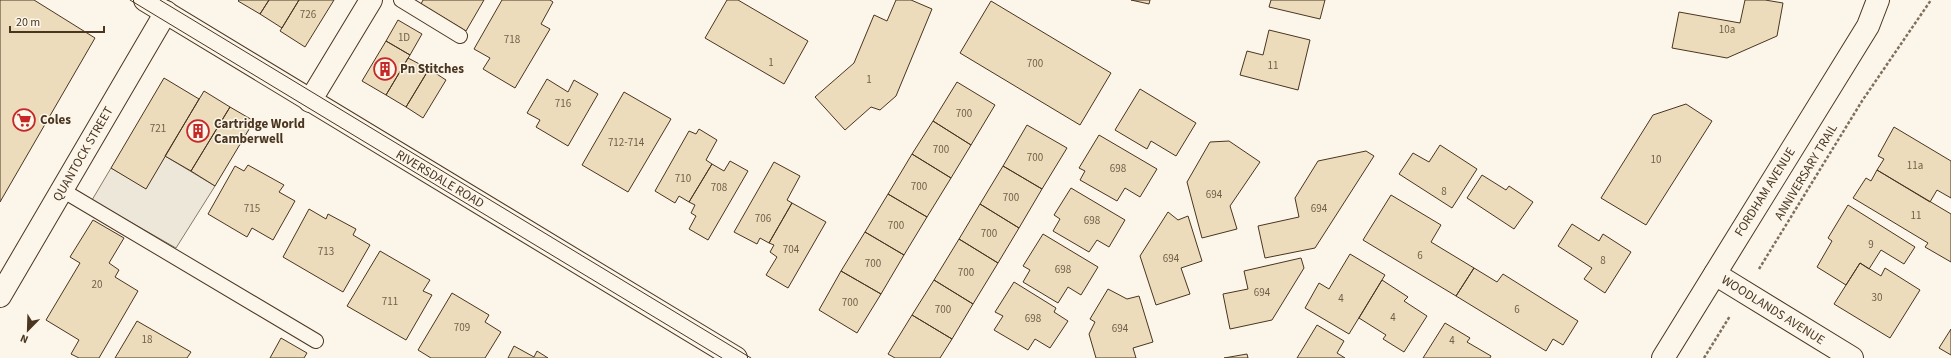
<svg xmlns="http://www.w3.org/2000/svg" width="1951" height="358" font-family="'Source Sans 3',sans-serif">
<rect width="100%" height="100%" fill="#fbf6e9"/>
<path fill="#ede7d9" stroke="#887966" d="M165,156L215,186L176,248L92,200L111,168L146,188Z"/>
<path fill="#ecdcbc" stroke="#4a3520" d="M0,0H34L95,38L0,202Z
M239,0H269L260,14L238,1Z
M269,0H299L282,28L260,14Z
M299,0H334L305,47L280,31Z
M423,0H484L466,31L421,4Z
M502,0H550L553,2L541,24L550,29L515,88L483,69L490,58L474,49Z
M727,0H738L808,41L784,84L705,38Z
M896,0H911L932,9L896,96L880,110L871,107L845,130L815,97L854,63L874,15L887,21Z
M1131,0H1150L1149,4Z
M1271,0H1325L1320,19L1269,7Z
M1745,0H1765L1783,3L1777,36L1727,58L1672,48L1679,12L1740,23Z
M991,1L1111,73L1080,125L960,53Z
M398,20L422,34L410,55L386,41Z
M1269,30L1310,40L1298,90L1240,75L1247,51L1263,55Z
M386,41L410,55L386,95L362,81Z
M408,58L429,69L406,107L386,95Z
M429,69L446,80L423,118L406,107Z
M164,78L199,99L146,189L111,168Z
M547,79L568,92L574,80L598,94L568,146L536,127L540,120L527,113Z
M957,82L995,105L971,145L933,121Z
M1140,89L1196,123L1176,156L1151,141L1147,149L1115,130Z
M204,91L230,107L191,171L165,156Z
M624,92L671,119L628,192L582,165Z
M1686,104L1712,121L1646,225L1601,198L1653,115Z
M230,107L254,121L215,186L191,171Z
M933,121L971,145L951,178L912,154Z
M1027,125L1067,148L1042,189L1003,166Z
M1894,127L1951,161V198L1937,190L1930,202L1877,170L1884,159L1878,156Z
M699,129L717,140L706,160L712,164L689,202L679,196L675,203L655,191L689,131L696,134Z
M1099,135L1157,169L1140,197L1125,188L1117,201L1080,180L1085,171L1079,168Z
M1229,141L1260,162L1230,206L1237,229L1202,238L1187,182L1210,142Z
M1440,145L1477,169L1452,208L1399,174L1413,153L1429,162Z
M1366,151L1374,156L1315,248L1265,258L1258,226L1299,217L1295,198L1318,161Z
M912,154L951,178L927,217L888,194Z
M730,161L748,171L708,240L689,229L696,216L691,213L695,205L689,202L712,164L724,171Z
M774,162L800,176L787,200L792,203L769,243L760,238L757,244L734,232Z
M248,165L284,185L279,192L295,201L273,240L252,228L247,237L208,214L235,166L244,171Z
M1003,166L1042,189L1019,228L980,204Z
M1877,170L1951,214V262L1925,247L1928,243L1853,198L1866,178L1871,181Z
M1482,175L1506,190L1509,186L1533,202L1514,229L1467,198Z
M1071,188L1125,220L1109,247L1097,240L1089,252L1053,231L1060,219L1054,215Z
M888,194L927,217L904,255L865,232Z
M1391,195L1441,225L1431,242L1474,268L1456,296L1363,240Z
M792,203L826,222L788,288L766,275L777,257L770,252L774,245L769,243Z
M980,204L1019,228L998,263L959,239Z
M1848,205L1915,247L1904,264L1881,250L1869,269L1860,263L1846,285L1817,267L1832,241L1828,238Z
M309,209L326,219L328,214L356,229L353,235L370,245L343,292L283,257Z
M1168,212L1178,220L1188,216L1202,261L1181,268L1190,294L1156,305L1140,256Z
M93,220L124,238L109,263L119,270L115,277L138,291L99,358H79L71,354L79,340L46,320L80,263L70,257Z
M1572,224L1599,241L1603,234L1631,252L1605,293L1584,279L1592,268L1558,246Z
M865,232L904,255L881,294L841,271Z
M1043,234L1098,267L1081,295L1068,287L1058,303L1023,282L1030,270L1023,266Z
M959,239L998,263L973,304L934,280Z
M380,251L430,280L423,291L432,295L406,340L347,306Z
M1350,254L1385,275L1349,334L1305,308L1319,283L1329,289Z
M1301,258L1304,268L1272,320L1230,329L1223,294L1248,289L1244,271Z
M1860,263L1881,276L1885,268L1920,290L1890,338L1834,304Z
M1474,268L1497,282L1503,274L1578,321L1563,345L1553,339L1546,351L1456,296Z
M841,271L881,294L857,333L819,310Z
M934,280L973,304L952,339L912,315Z
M1382,280L1408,297L1404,301L1427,316L1404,352L1383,339L1386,335L1359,318Z
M1014,282L1056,308L1054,312L1068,321L1050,348L1035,339L1028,350L994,330L1003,316L995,312Z
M1108,289L1127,299L1139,296L1153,342L1133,348L1136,358H1096L1089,334L1095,322L1090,319Z
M452,293L489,315L485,322L501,332L485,358H431L418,350Z
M912,315L952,339L940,358H895L888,354Z
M137,321L191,352L187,358H115Z
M1445,323L1470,338L1467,342L1491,356L1490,358H1423Z
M1317,325L1344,341L1337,353L1345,358H1297Z
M1951,329V355L1939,348Z
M281,338L307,353L304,358H270Z
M514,346L534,357L537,351L548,358H508Z
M1247,354L1248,358H1224Z"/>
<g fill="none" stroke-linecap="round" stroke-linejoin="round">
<g stroke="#4a3520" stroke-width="16">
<path id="service" d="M401,0L460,36
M62,190L316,341"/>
</g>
<g stroke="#4a3520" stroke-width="24">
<path id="minor" d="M310,101L371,0
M1715,274L1852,358
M0,296L166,12"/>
</g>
<g stroke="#4a3520" stroke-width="24">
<path id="tertiary" d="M1663,358L1868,26L1878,0"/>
</g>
<g stroke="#4a3520" stroke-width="24">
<path id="primary" d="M145,0L736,358"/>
</g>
<path stroke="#7f6f5c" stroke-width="2.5" stroke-dasharray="3 2" stroke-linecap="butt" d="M1759,269L1862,101L1931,0
M1704,358L1730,316"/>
<use href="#service" stroke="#fbf6e9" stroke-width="14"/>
<use href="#minor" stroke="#fbf6e9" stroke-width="22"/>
<use href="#tertiary" stroke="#fbf6e9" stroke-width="22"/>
<use href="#primary" stroke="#fbf6e9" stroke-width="22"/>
<path stroke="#4a3520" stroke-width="1" d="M130,0L722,358
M160,0L751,358"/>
</g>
<defs>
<g id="building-ring" transform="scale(1.15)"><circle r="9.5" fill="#fbf6e9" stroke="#c62828" stroke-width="1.5"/><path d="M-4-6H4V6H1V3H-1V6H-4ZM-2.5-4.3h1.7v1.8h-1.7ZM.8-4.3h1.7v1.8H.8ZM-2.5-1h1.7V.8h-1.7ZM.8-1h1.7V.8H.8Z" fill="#c62828"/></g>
<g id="supermarket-ring" transform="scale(1.15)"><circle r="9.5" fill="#fbf6e9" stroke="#c62828" stroke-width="1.5"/><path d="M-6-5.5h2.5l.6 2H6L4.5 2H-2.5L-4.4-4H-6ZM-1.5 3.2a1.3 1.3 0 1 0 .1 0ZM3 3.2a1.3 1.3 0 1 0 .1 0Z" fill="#c62828"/></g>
</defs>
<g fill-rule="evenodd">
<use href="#building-ring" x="385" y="69"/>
<use href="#supermarket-ring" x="24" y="120"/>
<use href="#building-ring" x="198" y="131"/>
</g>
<g text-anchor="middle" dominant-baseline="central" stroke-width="3" stroke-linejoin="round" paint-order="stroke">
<g font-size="11" fill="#725f47">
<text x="308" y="14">726</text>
<text x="1727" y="29">10a</text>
<text x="404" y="37">1D</text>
<text x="512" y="39">718</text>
<text x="771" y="62">1</text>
<text x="1035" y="63">700</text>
<text x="1273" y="65">11</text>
<text x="869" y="79">1</text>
<text x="563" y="103">716</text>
<text x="964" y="113">700</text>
<text x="158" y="128">721</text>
<text x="626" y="142">712-714</text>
<text x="941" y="149">700</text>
<text x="1035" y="157">700</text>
<text x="1656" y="159">10</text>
<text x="1915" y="165">11a</text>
<text x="1118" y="168">698</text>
<text x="683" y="178">710</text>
<text x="919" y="186">700</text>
<text x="719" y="187">708</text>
<text x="1444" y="191">8</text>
<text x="1214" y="194">694</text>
<text x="1011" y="197">700</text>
<text x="252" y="208">715</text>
<text x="1319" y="208">694</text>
<text x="1916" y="215">11</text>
<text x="763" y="218">706</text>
<text x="1092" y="220">698</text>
<text x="896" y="225">700</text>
<text x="989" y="233">700</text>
<text x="1871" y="244">9</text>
<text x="791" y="249">704</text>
<text x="326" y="251">713</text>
<text x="1420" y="255">6</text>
<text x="1171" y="258">694</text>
<text x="1603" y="260">8</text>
<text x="873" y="263">700</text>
<text x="1063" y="269">698</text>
<text x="966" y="272">700</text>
<text x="97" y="284">20</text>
<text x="1262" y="292">694</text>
<text x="1877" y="297">30</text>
<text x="1341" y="298">4</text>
<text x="390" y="301">711</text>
<text x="850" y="302">700</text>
<text x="943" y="309">700</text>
<text x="1517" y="309">6</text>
<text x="1393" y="317">4</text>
<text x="1033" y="318">698</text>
<text x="462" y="327">709</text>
<text x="1120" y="328">694</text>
<text x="147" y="339">18</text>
<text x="1452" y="340">4</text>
</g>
<g font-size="13" font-weight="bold" fill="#4a3520" stroke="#fbf6e9" text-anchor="start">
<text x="400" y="69">Pn Stitches</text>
<text x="40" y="120">Coles</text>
<text x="214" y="124">Cartridge World<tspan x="214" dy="15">Camberwell</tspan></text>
</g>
<g font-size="13" fill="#4a3520" stroke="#fbf6e9">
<text transform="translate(83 154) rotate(-60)">QUANTOCK STREET</text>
<text transform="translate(1806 172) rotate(-59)">ANNIVERSARY TRAIL</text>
<text transform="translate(440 179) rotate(31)">RIVERSDALE ROAD</text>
<text transform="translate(1765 192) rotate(-58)">FORDHAM AVENUE</text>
<text transform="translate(1773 310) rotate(32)">WOODLANDS AVENUE</text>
</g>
</g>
<g transform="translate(28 330) rotate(203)" stroke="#fbf6e9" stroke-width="3" paint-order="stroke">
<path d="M0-3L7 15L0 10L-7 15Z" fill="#4a3520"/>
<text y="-6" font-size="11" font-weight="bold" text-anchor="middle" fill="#4a3520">N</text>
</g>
<path d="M10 26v6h94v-6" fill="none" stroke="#4a3520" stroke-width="2"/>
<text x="16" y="26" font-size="12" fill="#4a3520" stroke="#fbf6e9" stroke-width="3" paint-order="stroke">20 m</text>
</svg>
